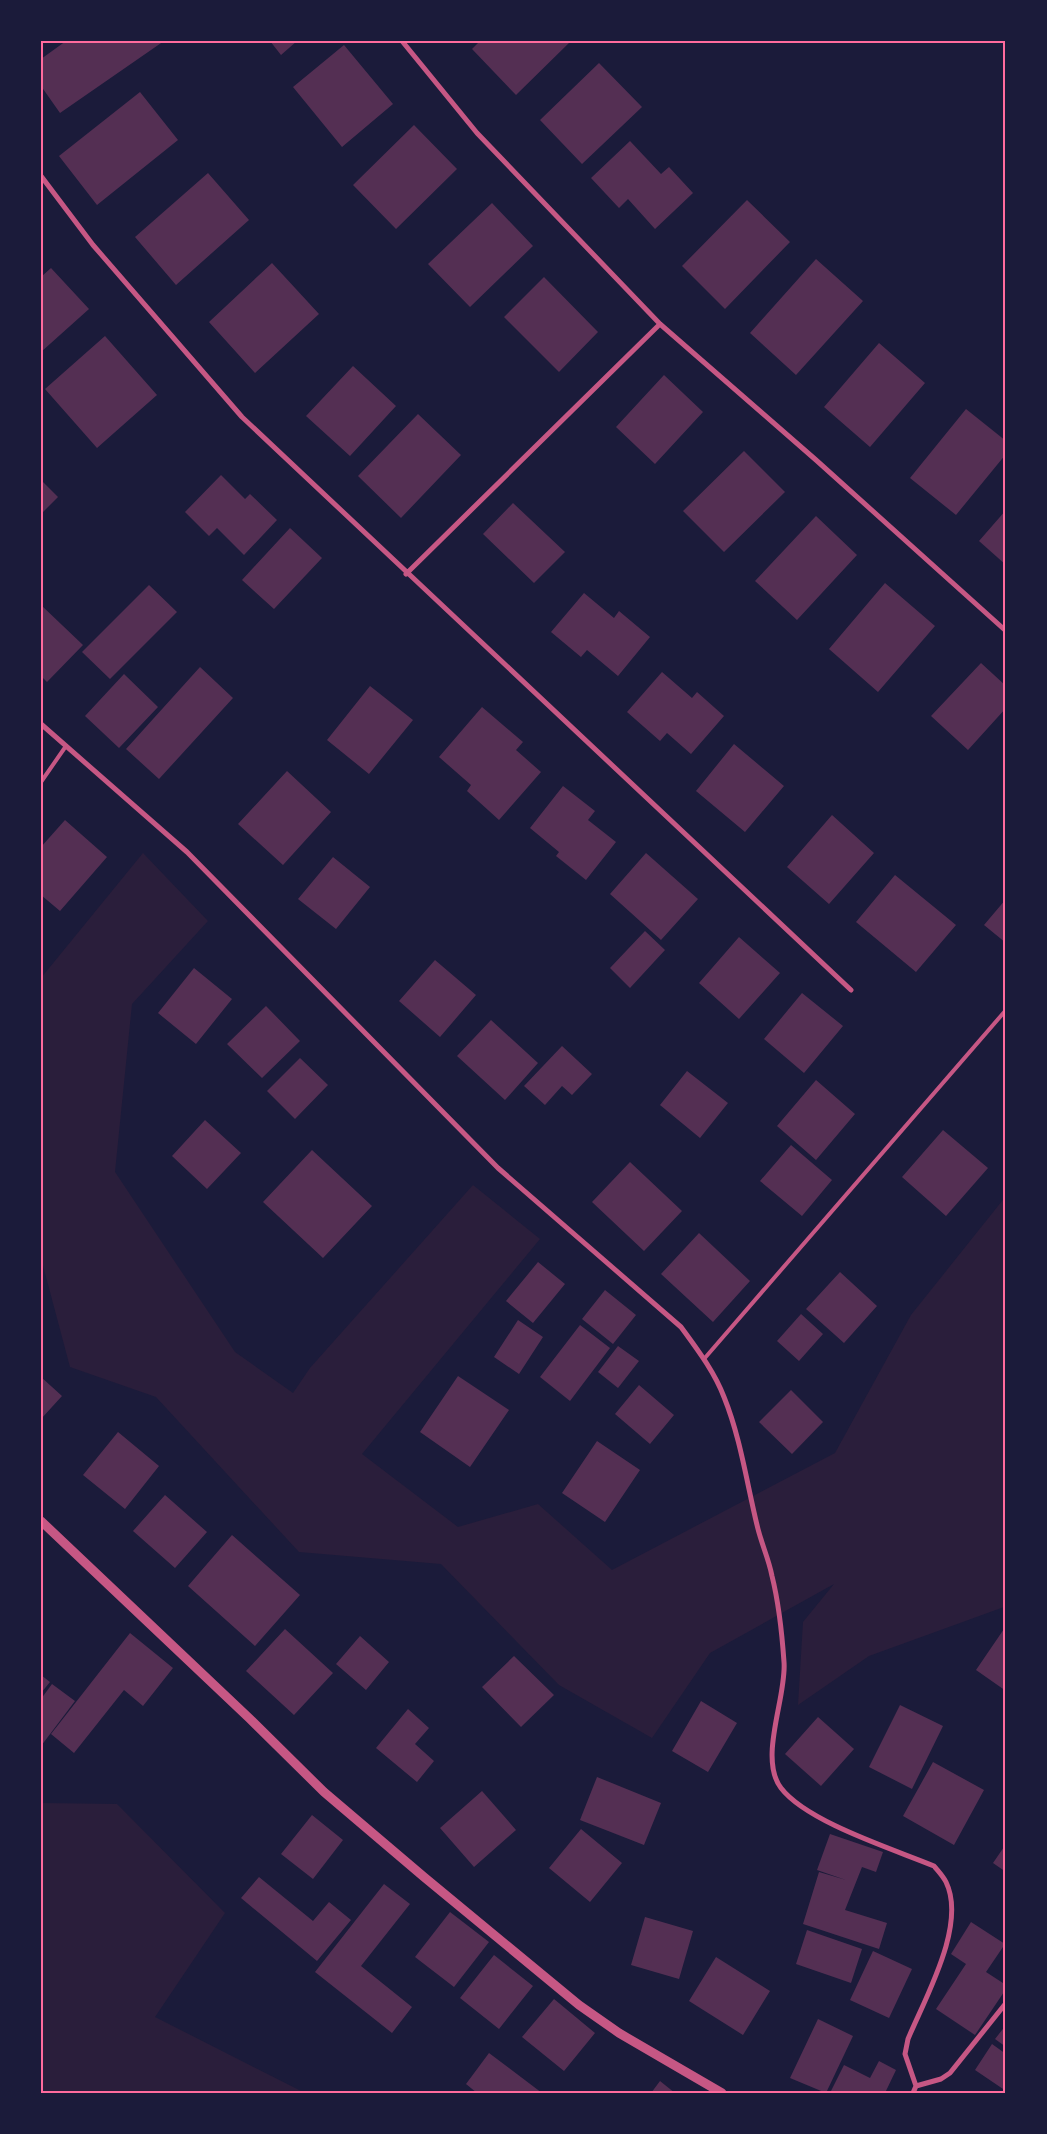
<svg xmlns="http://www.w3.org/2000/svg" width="1047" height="2134" font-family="'Alegreya Sans',sans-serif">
<rect width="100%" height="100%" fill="#1b1b3a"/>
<path fill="#2a1e3b" d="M143,853L208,921L132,1004L115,1172L235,1352L293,1393L310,1368L473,1185L540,1239L362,1454L458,1527L538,1504L612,1570L835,1453L911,1315L1006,1196L1004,1607L869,1656L798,1705L803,1622L834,1584L710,1653L652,1738L559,1685L441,1564L299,1552L156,1397L70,1367L41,1258V978Z
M41,1803L117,1804L225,1913L155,2017L305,2093H41Z"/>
<path fill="#542f53" d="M66,41H164L60,113L41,86V59Z
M270,41H297L281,55Z
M480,41H571L516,95L472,49Z
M344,45L393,104L342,147L293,87Z
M599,63L642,107L582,164L540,120Z
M140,92L178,140L97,205L59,156Z
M414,125L457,169L396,229L353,185Z
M630,141L661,174L669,167L693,193L655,229L628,199L619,208L591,178Z
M208,173L249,220L176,285L135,237Z
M747,200L790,242L725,309L682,266Z
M492,203L533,246L470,307L428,264Z
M816,259L863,301L796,375L750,333Z
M272,263L319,314L255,373L209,322Z
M51,268L89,309L41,352V277Z
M544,277L598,332L559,372L504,317Z
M105,336L157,395L97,448L45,389Z
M879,343L925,383L870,447L824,407Z
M353,366L396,406L350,456L306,416Z
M664,375L703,412L655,464L616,427Z
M966,409L1006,441V454L956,515L910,478Z
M418,414L461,455L401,518L358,476Z
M744,451L785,492L724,552L683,511Z
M221,475L245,499L250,494L277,520L244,555L217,528L209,536L185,512Z
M41,480L58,497L41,514Z
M513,503L565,552L534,583L483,534Z
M1006,510V565L979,541Z
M816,516L857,555L797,620L755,581Z
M290,528L322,558L274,609L242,580Z
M885,583L935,626L878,692L829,649Z
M149,585L177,612L110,679L82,652Z
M584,593L614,618L619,611L650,637L618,676L587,650L581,657L551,632Z
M41,605L83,645L47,682L41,676Z
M981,663L1006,686V708L968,750L931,716Z
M200,667L233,698L159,779L126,749Z
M662,672L692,698L697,692L724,716L691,754L667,733L660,741L627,712Z
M124,674L158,707L119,748L85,716Z
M370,686L413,720L369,774L327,740Z
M482,707L523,742L516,750L541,772L499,820L467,791L471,785L439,757Z
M734,744L784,786L745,832L696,791Z
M287,771L331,812L283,865L238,824Z
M563,786L595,811L588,820L616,842L586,880L556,856L559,852L530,828Z
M832,815L874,853L829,904L787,867Z
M65,820L107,857L60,911L41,895V847Z
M646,853L698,899L661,940L610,894Z
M333,857L370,887L336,929L298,899Z
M895,875L956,925L916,972L856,922Z
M1006,899V943L984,925Z
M645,931L665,950L630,988L610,968Z
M739,937L780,973L739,1019L699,983Z
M435,960L476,995L440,1037L399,1001Z
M194,968L232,999L196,1044L158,1013Z
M802,993L843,1026L804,1073L764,1039Z
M266,1006L300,1041L262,1078L227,1044Z
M491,1020L538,1063L505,1100L457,1056Z
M562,1046L592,1074L572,1095L562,1086L545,1105L524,1086Z
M300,1058L328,1085L295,1119L267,1091Z
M687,1071L728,1103L700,1138L660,1105Z
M816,1080L855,1114L816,1160L777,1126Z
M205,1120L241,1153L207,1189L172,1156Z
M943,1130L988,1168L946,1216L902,1177Z
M791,1145L832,1180L802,1216L760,1181Z
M312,1150L372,1206L323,1258L263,1202Z
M630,1162L682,1211L644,1251L592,1202Z
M699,1233L750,1281L713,1322L661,1274Z
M538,1262L565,1284L533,1323L506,1301Z
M840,1272L877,1306L844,1343L806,1309Z
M605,1290L636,1315L613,1344L582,1319Z
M801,1314L823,1334L799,1361L777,1341Z
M518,1320L543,1337L519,1374L494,1357Z
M580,1325L610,1348L570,1401L540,1377Z
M618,1346L639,1361L618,1388L598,1372Z
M458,1376L509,1410L470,1467L420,1432Z
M41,1377L62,1396L41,1419Z
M639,1385L674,1415L650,1444L615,1414Z
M791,1390L823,1422L792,1454L759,1422Z
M118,1432L159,1466L125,1509L83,1475Z
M597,1441L640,1470L605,1522L562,1493Z
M165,1495L207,1532L175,1568L133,1531Z
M232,1535L300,1595L255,1646L188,1586Z
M1006,1626V1691L976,1670Z
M285,1629L333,1673L294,1715L246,1671Z
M130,1633L173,1668L143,1706L124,1690L74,1753L51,1734Z
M360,1636L389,1662L366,1690L336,1664Z
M514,1656L554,1695L521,1727L482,1687Z
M41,1675L50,1682L41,1693Z
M52,1684L75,1701L41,1746V1699Z
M701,1701L737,1723L708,1772L672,1751Z
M900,1705L943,1726L912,1789L869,1767Z
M408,1709L429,1728L415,1744L434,1761L417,1782L376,1748Z
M818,1717L854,1749L821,1786L785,1754Z
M933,1762L984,1790L954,1845L903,1816Z
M597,1777L661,1803L644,1845L580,1820Z
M482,1791L516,1830L474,1867L440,1828Z
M312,1815L343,1840L313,1879L281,1854Z
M581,1829L622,1863L590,1902L549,1868Z
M830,1834L883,1852L876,1872L862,1867L845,1910L887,1923L879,1949L803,1924L819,1872L846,1880L817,1870Z
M1006,1844V1872L993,1863Z
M259,1877L313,1921L329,1902L351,1920L317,1961L241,1898Z
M384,1884L410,1904L361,1966L412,2007L392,2033L315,1972Z
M450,1912L489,1942L454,1987L415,1957Z
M645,1917L693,1931L679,1979L631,1965Z
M971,1922L1005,1944L986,1972L1006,1985V1989L975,2035L936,2009L966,1964L951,1954Z
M807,1930L862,1949L851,1983L796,1964Z
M873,1951L912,1969L889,2018L850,2000Z
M494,1955L533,1986L499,2029L460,1998Z
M716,1957L770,1991L743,2035L689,2001Z
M554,1999L595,2033L564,2071L522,2037Z
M818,2019L853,2036L826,2093L790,2078Z
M1006,2025V2047L995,2039Z
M992,2044L1006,2054V2091L975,2070Z
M489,2053L542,2093H477L466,2084Z
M879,2061L896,2070L885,2093H830L844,2065L870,2078Z
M660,2081L675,2093H651Z"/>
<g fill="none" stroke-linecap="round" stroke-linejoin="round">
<path stroke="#c65784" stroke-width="4" d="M41,782L66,746
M704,1359L1006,1010"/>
<path stroke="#c65784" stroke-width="5" d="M402,41L477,133L660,324L816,460L1006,631
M41,176L93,245L242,417L851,990
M406,574L660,324
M41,724L187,852L498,1168L681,1327C697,1349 714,1371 724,1397C741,1439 747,1485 758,1529C762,1545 769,1560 772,1576C779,1604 782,1633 784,1662C787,1696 758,1758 781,1788C807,1822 893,1849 934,1866C938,1871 943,1876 946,1882C967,1925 925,1998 908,2039L905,2054L916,2086
M913,2093L916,2086L941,2079L950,2073L1006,2003"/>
<path stroke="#c65784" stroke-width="9" d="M41,1521L249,1718L324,1792L424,1877L579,2005L619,2033L722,2093"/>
</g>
<rect width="1047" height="2134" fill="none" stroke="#1b1b3a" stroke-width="85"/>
<rect x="42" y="42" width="962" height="2050" fill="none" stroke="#ff6b9d" stroke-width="2"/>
</svg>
